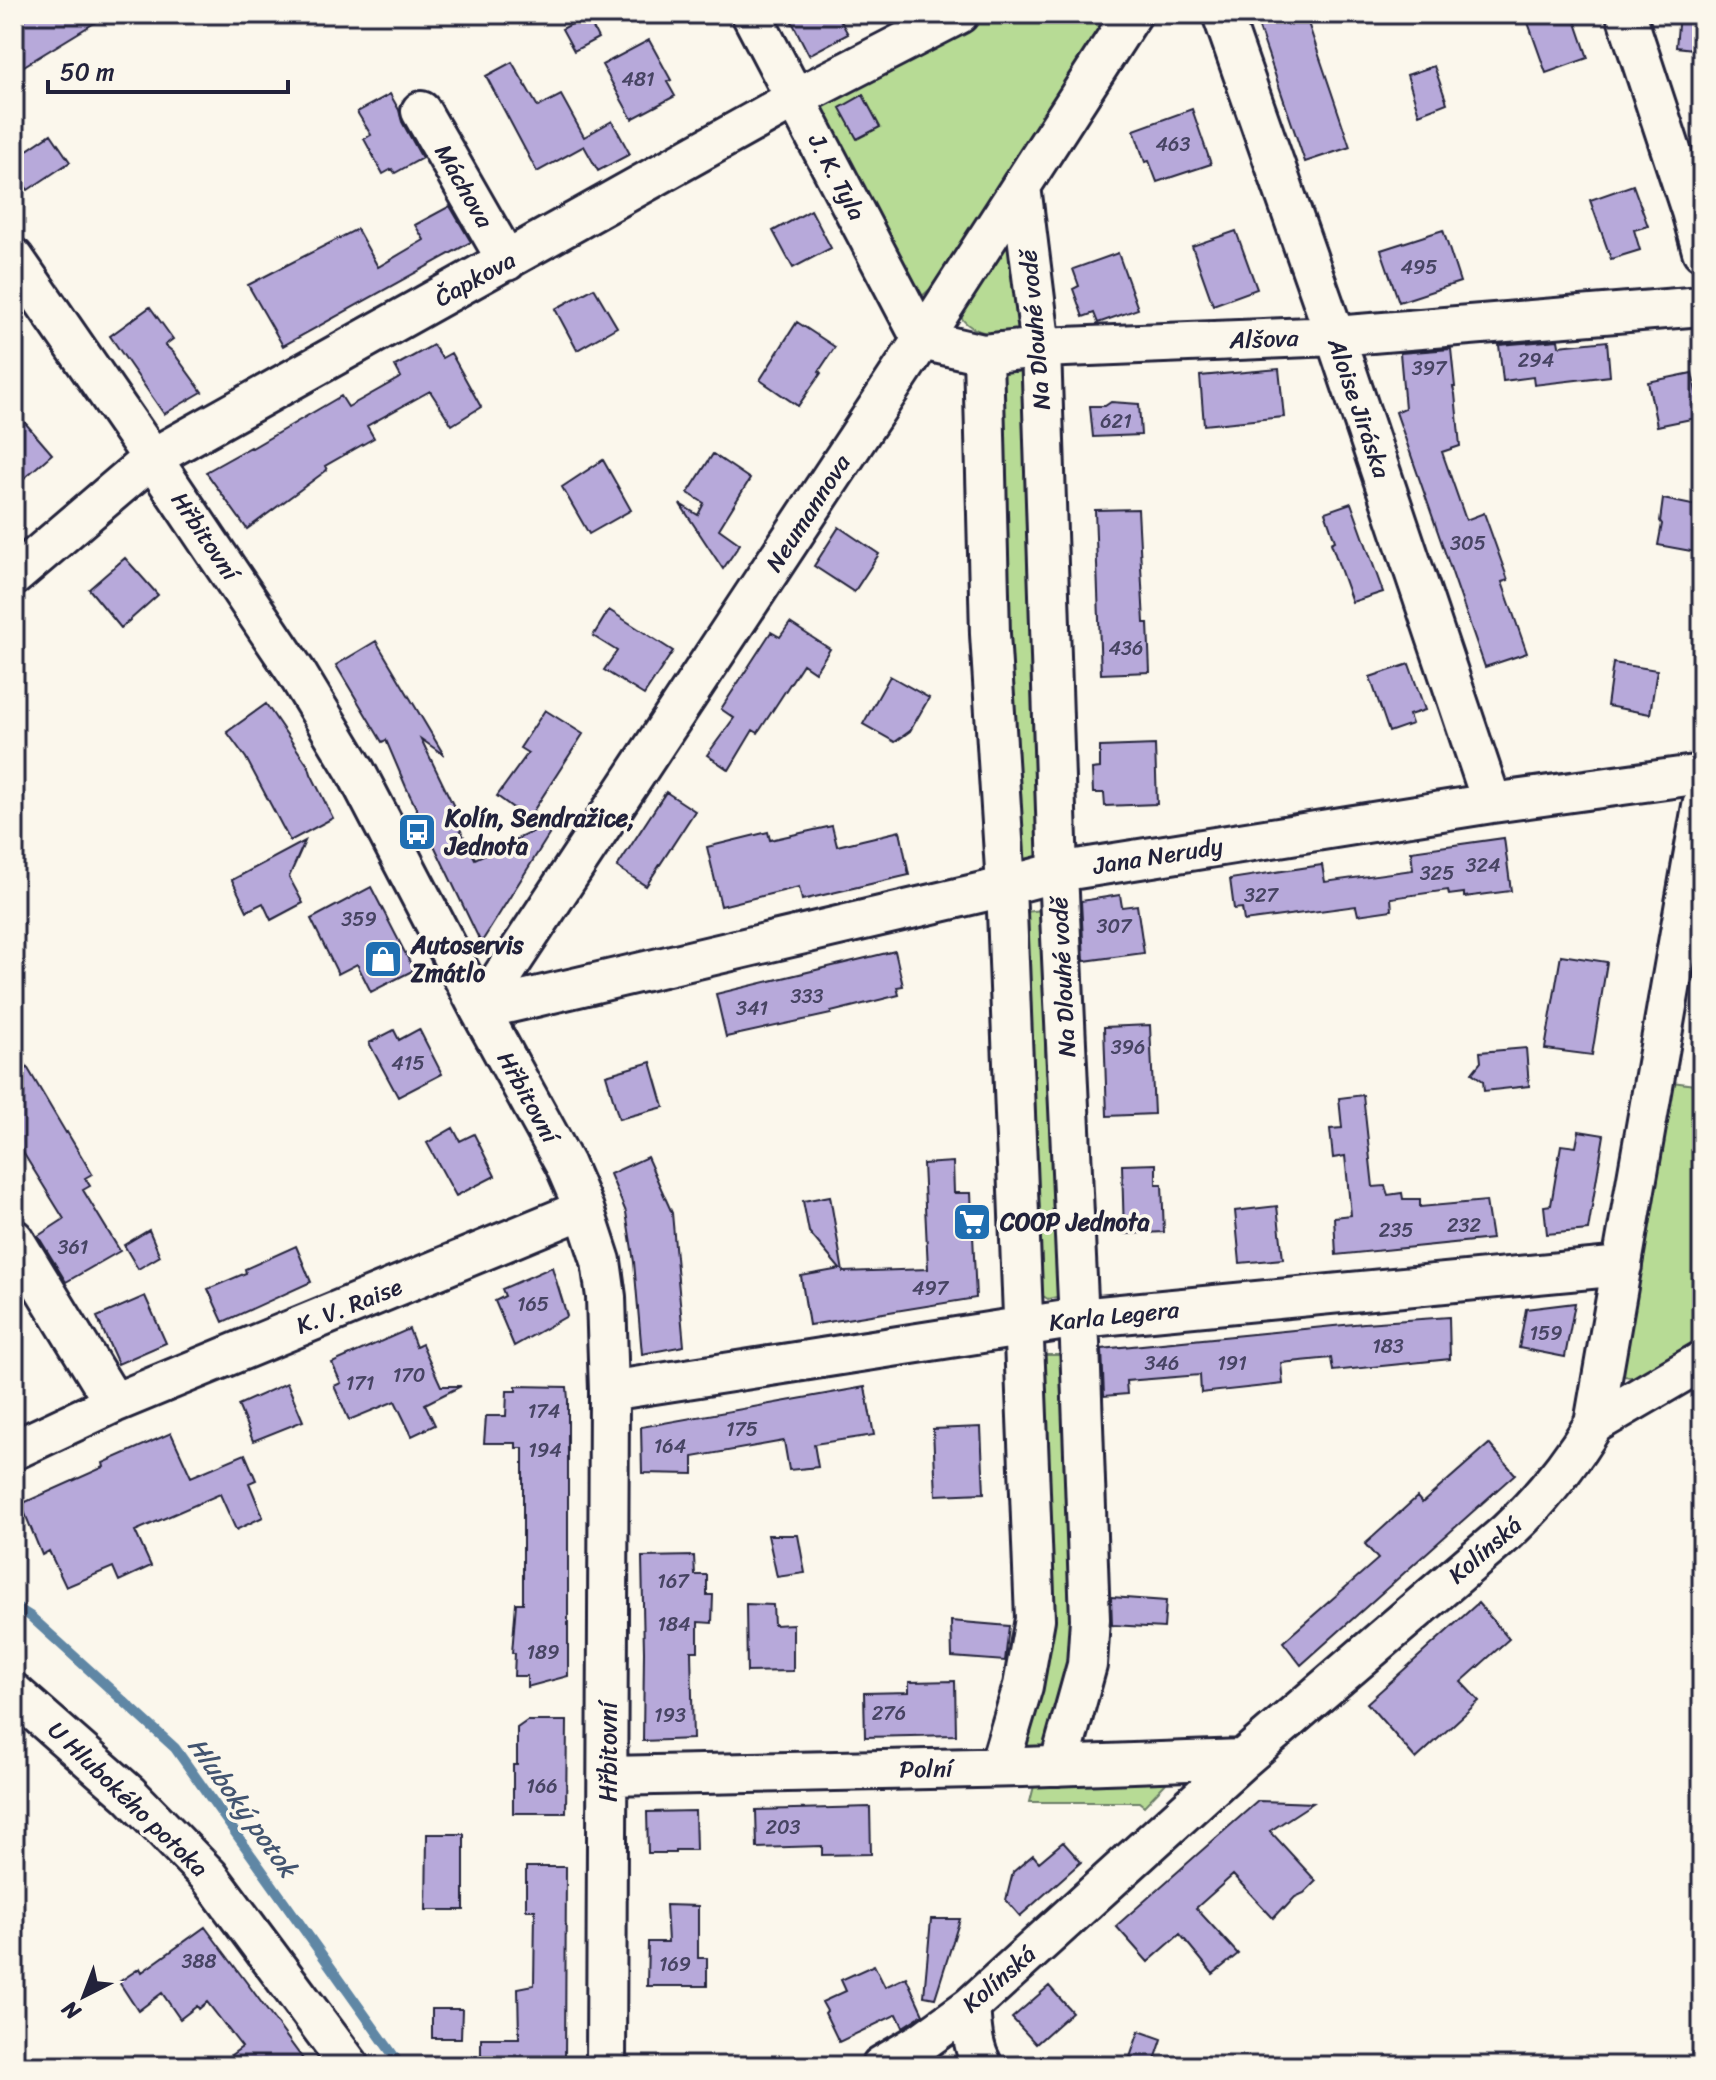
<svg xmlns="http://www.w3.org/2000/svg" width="1716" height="2080" font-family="Sriracha,sans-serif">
<rect width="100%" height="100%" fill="#fbf7ec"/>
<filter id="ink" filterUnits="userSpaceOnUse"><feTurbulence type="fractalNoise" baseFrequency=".0125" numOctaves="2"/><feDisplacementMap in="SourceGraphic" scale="16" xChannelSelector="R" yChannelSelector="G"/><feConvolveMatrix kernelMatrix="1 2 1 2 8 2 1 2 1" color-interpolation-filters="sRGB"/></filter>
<g filter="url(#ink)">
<path fill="#b7db95" stroke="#6c7e68" stroke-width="2" d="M982,14H1114L930,289L920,298L817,119L819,99Z
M1011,243L1026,321L1020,332C1000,338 966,334 958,311L1003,244Z
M1018,367L1026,370L1045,854L1032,863L1016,861L997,371Z
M1050,909L1055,1044L1045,1045L1046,1073L1056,1075L1061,1296L1048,1299L1043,1296L1040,1289L1026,912Z
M1672,1082L1702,1086V1345L1646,1379L1624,1376L1617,1358Z
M1032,1348H1044V1355H1060L1061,1349H1067L1079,1656L1051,1747L1028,1749L1020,1744Z
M1169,1780L1144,1806L1139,1802H1030L1034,1786L1122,1784Z"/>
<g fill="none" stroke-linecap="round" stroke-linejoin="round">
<path stroke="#6187a5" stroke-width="10" d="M14,1606L30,1616L175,1748L401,2066"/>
</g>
<path fill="#b7a9da" stroke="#22223b" stroke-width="2" d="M34,14H109L14,72V26Z
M788,14H837L848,34L809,55Z
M1281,14H1305L1350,147L1305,162L1257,22Z
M1525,14H1573L1588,58L1546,73Z
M1679,14H1702V50L1676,47Z
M587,16L598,38L574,51L562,29Z
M649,40L671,80L667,82L675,96L632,119L602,65Z
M512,62L538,107L561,95L584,137L612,121L630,154L598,171L584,146L537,172L486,76Z
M1434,66L1447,103L1419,114L1407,75Z
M390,94L399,110L402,122L422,158L395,173L392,169L383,174L364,139L371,135L357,112Z
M863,95L880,127L857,139L840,108Z
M1192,109L1211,164L1157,182L1149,161L1145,162L1134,130Z
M51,134L70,162L28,190L14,170V159Z
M1633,185L1648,226L1634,230L1640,250L1611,259L1590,200Z
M450,206L471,242L283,346L248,285L357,229L378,267L424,240L415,225Z
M811,210L831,248L793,268L773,231Z
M1443,230L1460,282L1399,302L1381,250Z
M1236,231L1257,289L1213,305L1192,246Z
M1118,253L1138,309L1098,323L1094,313L1083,317L1073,289L1079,286L1073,269Z
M594,288L617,327L577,350L555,309Z
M150,307L173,339L165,345L173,352L202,392L164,414L110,336Z
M797,322L835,347L819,371L821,373L798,406L760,380Z
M1558,340L1559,346L1607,341L1610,376L1534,385L1533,377L1503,381L1499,345Z
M433,345L442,358L451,353L481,407L452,425L430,391L367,426L374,438L325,466L327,470L247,529L206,472L251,447L252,448L341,396L348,407L401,377L395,366Z
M1451,349L1455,387H1453L1455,394L1460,446L1442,452L1466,520L1484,513L1508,580L1502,582L1527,653L1485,667L1396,412L1405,408L1400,353Z
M1279,369L1284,417L1204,425L1200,376Z
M1692,373L1701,417L1657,426L1648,382Z
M1111,402L1139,404L1141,435L1093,437L1090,406H1105Z
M14,410L52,454L14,487Z
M713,454L750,479L719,529L740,544L723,569L680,504L698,515L704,503L688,493Z
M603,460L631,510L589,534L562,487Z
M1663,499L1702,507V553L1658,545L1662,524L1660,521Z
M1351,503L1383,592L1352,602L1331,543L1335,541L1325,512Z
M1138,509L1144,623H1148L1150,672L1101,674L1095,510Z
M839,527L879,554L854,592L814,566Z
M125,558L158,595L121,628L89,589Z
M609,610L673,651L644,695L604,670L617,651L593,636Z
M790,623L830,649L815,672L803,664L758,733L753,730L729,770L707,755L734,718L721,709L771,632L780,637Z
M376,641L444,755L421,739L457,813L453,815L475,859L559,819L481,943L406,787L386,740L382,742L336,665Z
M1613,663L1657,670L1650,714L1607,706Z
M1409,664L1425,710L1409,715L1412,724L1389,732L1370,677Z
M890,676L929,698L910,731L895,742L863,724Z
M266,704L309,767L311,774L333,818L290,841L246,758L227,732Z
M545,710L583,734L528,819L497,796L528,753L520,748Z
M1155,745L1157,804L1105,806L1104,793H1093L1092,769L1100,768V747Z
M666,792L695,811L646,886L617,867Z
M832,826L837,846L900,831L909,875L802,900L799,887L721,906L707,847L768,832L770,840Z
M1504,838L1511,891L1464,897V893L1449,895L1448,890L1391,898L1392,910L1358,915L1356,906L1244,921L1242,908L1234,909L1230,879L1322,865L1325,882L1413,870L1411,851Z
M305,841L289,877L303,903L271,920L263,903L247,911L232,880Z
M371,887L414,970L371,992L357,964L338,974L311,919Z
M1120,895L1122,907L1137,905L1144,953L1084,961L1081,901Z
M895,951L903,986L897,987L899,995L831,1012V1014L726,1037L716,994Z
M1561,955L1607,962L1592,1055L1545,1049Z
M1150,1025L1154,1114L1107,1116L1104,1027Z
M419,1029L442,1074L398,1097L369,1043L394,1030L399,1040Z
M14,1045L66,1133L67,1132L92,1174L85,1178L90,1186L83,1190L120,1251L66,1282L38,1236L64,1219L14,1138Z
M1526,1048L1529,1086L1484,1091L1483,1081L1472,1073L1481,1062L1480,1052Z
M651,1062L664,1107L619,1119L606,1075Z
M1363,1095L1373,1187L1385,1186L1388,1195L1402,1193L1403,1199H1420V1207L1486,1201L1492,1239L1336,1255L1334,1217L1351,1215L1345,1156L1333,1158L1330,1129L1342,1128L1339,1098Z
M453,1128L460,1141L474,1134L495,1176L456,1196L427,1143Z
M1579,1131L1604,1135L1588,1230L1547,1234L1544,1206L1551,1205L1561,1145L1576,1147Z
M647,1157L672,1213L684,1346L642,1354L634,1262L626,1212L610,1174Z
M953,1162L954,1193H971L976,1298L809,1325L801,1276L840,1269L809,1232L803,1201L830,1196L843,1272L928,1269L923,1164Z
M1156,1164V1184H1162L1164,1232L1124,1234L1122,1165Z
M1277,1206L1283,1259L1240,1263L1235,1211Z
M149,1230L160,1256L138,1269L124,1245Z
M296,1246L311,1282L223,1322L208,1289L246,1273L245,1269Z
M552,1267L567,1316L514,1346L495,1301L505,1296L502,1289Z
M145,1296L166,1343L118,1364L97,1317Z
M1575,1303L1565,1357L1519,1348L1526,1309Z
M1449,1317L1450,1359L1333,1371L1331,1358L1281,1363L1283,1384L1201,1393L1200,1375L1126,1381L1127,1394L1104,1396L1102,1349L1364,1323Z
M409,1329L416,1347L422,1344L441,1386H461L425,1404L435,1425L412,1436L395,1401L349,1420L334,1386L341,1383L332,1363Z
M287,1383L303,1421L253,1441L238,1405Z
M516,1386L567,1387L568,1400V1676L527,1687V1676H514L515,1653H512L516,1603H523V1448H516V1443H484L486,1416H506L507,1391H516Z
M865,1387L874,1435L814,1444L818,1467L789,1470L784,1441L693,1457V1474L642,1473L641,1427Z
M981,1427L984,1493L936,1495L933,1429Z
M171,1433L191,1477L245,1454L256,1480L249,1483L263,1517L236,1530L220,1494L135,1531L151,1566L119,1581L113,1567L66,1587L49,1551L42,1555L21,1504L104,1467L103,1463Z
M1489,1444L1515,1474L1301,1665L1283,1642L1378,1559L1365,1544L1417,1497L1422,1503Z
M768,1535H798L805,1573L777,1577Z
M694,1556L695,1575H707V1595H713L712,1623L698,1622V1651H691L693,1739L643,1741L644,1652L642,1557Z
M1111,1597L1166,1601L1164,1628L1112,1625Z
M1478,1603L1509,1639L1461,1682L1479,1701L1416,1759L1367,1703Z
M746,1604L773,1605L774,1625L793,1624V1671L747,1672Z
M951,1621L1009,1626L1005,1661L952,1657Z
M955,1681L956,1735L865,1737L864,1693L909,1692V1682Z
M527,1721H567L566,1813H513V1765H517V1728Z
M1258,1801L1313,1803L1270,1831L1316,1881L1304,1893L1295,1897L1284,1909L1283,1907L1273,1918L1233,1875L1196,1908L1238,1954L1213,1974L1180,1934L1148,1962L1116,1926Z
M870,1807L871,1854L822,1855V1846L757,1848L756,1810Z
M695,1811L696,1850H675V1853H648L647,1812Z
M427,1834H464V1910H426Z
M1063,1842L1081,1862L1020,1916L1006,1900L1013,1872L1033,1855L1039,1862Z
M526,1867H566L565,2066H481V2038H519L518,1988L534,1985L535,1910H526Z
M666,1905L698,1906V1958H707V1986H647L648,1942H668Z
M931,1919H960L935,1998L924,1996Z
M205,1927L247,1983L308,2066H216L242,2047L207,2002L199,2009L197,2006L180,2019L162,1993L138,2011L119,1982L140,1968L142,1972Z
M874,1965L885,1987L906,1977L923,2014L903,2027L897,2014L839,2042L825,2013L827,2011L822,2002L846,1991L841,1980Z
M1049,1986L1072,2012L1036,2044L1012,2018Z
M432,2009H462L461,2038H432Z
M1139,2031L1162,2039L1153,2066H1127Z"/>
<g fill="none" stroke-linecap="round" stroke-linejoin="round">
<g stroke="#22223b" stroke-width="44">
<path id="street" d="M751,14L922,340L983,354L1041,348L1335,336L1702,306
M1222,14L1335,336L1492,803
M1626,14L1691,211L1702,251
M421,111L507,261
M1021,186L1041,348L1058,872L1080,1343L1090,1619L1087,1665L1059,1766
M14,258L152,458L296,672L355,770L480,1010L565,1165L584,1209L601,1261L606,1297L609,1391L606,2066
M983,354L990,634L1006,886L1035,1619L1023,1686L999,1767
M14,576L152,458L796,98L959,14
M480,1010L983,892L1058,872L1492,803L1702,774
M480,1010L922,340L1132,14
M14,1239L114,1403
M609,1391L1079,1318L1622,1266
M1594,1424L1702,1361
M14,1450L114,1403L584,1209
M14,1693L129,1794L209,1876L350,2066
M608,1776L1023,1767L1243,1759
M970,2007C972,2028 972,2047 983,2066
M881,2066L923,2041L970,2007L1243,1759L1506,1533C1541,1500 1569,1465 1594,1424L1702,806"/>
</g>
<use href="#street" stroke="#fbf7ec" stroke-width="38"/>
</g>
</g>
<defs>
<g id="bus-square" transform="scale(2)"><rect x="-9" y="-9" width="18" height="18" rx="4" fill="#1f6fb2" stroke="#fbf7ec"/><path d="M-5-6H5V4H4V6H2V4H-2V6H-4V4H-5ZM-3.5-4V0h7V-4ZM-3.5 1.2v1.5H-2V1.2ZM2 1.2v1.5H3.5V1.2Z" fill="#fff"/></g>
<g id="shop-square" transform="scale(2)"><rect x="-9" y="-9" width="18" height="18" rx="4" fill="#1f6fb2" stroke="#fbf7ec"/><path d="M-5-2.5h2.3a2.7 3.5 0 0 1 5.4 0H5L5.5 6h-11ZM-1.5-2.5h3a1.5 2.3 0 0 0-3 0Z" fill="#fff"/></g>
<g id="supermarket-square" transform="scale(2)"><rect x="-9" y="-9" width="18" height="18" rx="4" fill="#1f6fb2" stroke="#fbf7ec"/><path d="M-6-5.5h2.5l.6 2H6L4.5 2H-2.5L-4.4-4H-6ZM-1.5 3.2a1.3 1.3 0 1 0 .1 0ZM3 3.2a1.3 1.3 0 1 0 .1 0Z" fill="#fff"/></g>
</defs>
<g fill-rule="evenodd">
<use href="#bus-square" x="417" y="832"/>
<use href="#shop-square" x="383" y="959"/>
<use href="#supermarket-square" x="972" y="1222"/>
</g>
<g text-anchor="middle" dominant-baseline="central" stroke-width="7" stroke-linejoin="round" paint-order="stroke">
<g font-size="20" fill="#474463">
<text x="638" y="79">481</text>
<text x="1173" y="144">463</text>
<text x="1419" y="267">495</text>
<text x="1536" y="360">294</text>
<text x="1429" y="368">397</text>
<text x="1116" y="421">621</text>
<text x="1468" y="543">305</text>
<text x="1126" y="648">436</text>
<text x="1483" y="865">324</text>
<text x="1437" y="873">325</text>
<text x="1261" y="895">327</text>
<text x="359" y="919">359</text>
<text x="1114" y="926">307</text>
<text x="807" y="996">333</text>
<text x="752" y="1008">341</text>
<text x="1128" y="1047">396</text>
<text x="408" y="1063">415</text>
<text x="1464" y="1225">232</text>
<text x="1396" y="1230">235</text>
<text x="73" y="1247">361</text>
<text x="930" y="1288">497</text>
<text x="533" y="1304">165</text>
<text x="1546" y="1333">159</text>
<text x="1388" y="1346">183</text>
<text x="1162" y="1363">346</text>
<text x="1232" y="1363">191</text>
<text x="409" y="1375">170</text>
<text x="360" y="1383">171</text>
<text x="544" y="1411">174</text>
<text x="742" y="1429">175</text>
<text x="670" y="1446">164</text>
<text x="545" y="1450">194</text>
<text x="673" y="1581">167</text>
<text x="674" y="1624">184</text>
<text x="543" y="1652">189</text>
<text x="889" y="1713">276</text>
<text x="670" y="1715">193</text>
<text x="542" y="1786">166</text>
<text x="783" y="1827">203</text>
<text x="199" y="1961">388</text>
<text x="675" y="1964">169</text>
</g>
<g font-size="24" fill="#22223b" stroke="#fbf7ec">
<text transform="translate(837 177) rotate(62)">J. K. Tyla</text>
<text transform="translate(464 186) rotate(60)">Máchova</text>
<text transform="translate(475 279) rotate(-29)">Čapkova</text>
<text transform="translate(1035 330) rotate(-95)">Na Dlouhé vodě</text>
<text transform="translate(1264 339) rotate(-2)">Alšova</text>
<text transform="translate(1359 408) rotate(71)">Aloise Jiráska</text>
<text transform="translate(808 513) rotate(-57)">Neumannova</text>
<text transform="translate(205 536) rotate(56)">Hřbitovní</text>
<text transform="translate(1158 856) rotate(-9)">Jana Nerudy</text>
<text transform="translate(1063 977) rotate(-93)">Na Dlouhé vodě</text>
<text transform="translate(528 1097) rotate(61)">Hřbitovní</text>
<text transform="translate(349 1306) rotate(-22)">K. V. Raise</text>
<text transform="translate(1114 1316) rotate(-6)">Karla Legera</text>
<text transform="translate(1485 1550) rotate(-41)">Kolínská</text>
<text transform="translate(608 1752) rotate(-90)">Hřbitovní</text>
<text transform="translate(926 1769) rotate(-1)">Polní</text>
<text transform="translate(128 1799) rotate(44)">U Hlubokého potoka</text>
<text transform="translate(999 1979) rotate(-41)">Kolínská</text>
</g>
<g font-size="24" font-weight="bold" fill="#22223b" stroke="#fbf7ec" text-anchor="start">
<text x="445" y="818">Kolín, Sendražice,<tspan x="445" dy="28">Jednota</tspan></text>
<text x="411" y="945">Autoservis<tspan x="411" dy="28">Zmátlo</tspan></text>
<text x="1000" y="1222">COOP Jednota</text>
</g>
<g font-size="26" font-style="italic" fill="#425470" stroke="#fbf7ec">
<text transform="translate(243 1807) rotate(54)">Hluboký potok</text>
</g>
</g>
<rect width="1716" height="2080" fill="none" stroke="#fbf7ec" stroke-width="48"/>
<rect x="24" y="24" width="1668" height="2032" fill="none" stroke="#22223b" stroke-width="3" filter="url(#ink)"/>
<g transform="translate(84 1996) rotate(222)" stroke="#fbf7ec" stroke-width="6" paint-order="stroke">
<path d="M0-6L14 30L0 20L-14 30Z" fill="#22223b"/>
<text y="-12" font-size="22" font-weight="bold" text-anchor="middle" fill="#22223b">N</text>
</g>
<path d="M48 80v12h240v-12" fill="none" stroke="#22223b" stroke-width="4"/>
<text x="60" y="80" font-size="24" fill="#22223b" stroke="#fbf7ec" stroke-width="6" paint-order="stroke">50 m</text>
</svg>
